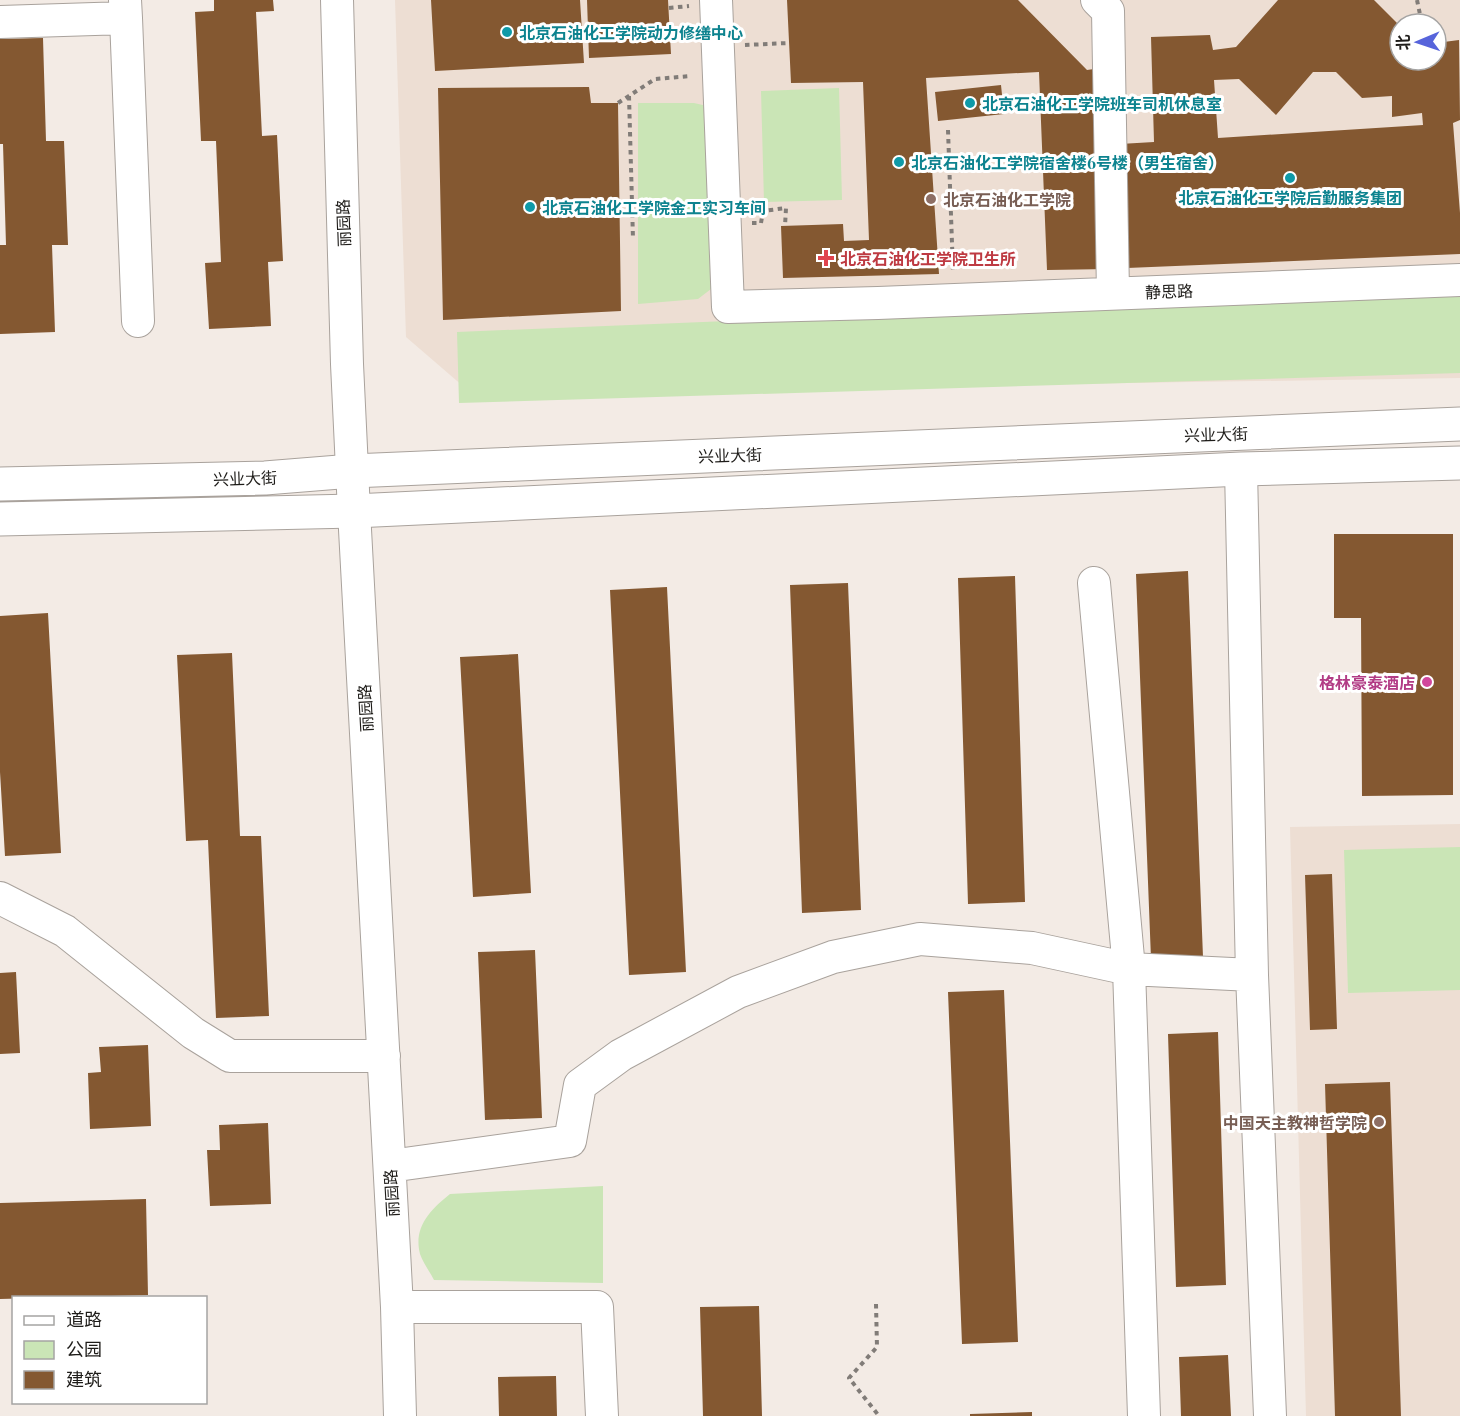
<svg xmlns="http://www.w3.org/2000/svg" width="1460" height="1416" font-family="'Playfair Display','Noto Sans SC',serif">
<rect width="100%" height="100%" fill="#f3ebe5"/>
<path fill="#edded3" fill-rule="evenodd" d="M395,0H1460V378L471,393L406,337ZM1400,24H1436V60H1400Z
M1460,824V1416H1306L1290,827Z"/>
<path fill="#cae5b6" d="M839,88L842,200L764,202L761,91Z
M638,103H694L707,106L711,289L698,299L638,304Z
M1460,291V373L459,403L457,332Z
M1460,847V990L1348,993L1344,850Z
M603,1186V1283L434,1280C430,1272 423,1263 420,1254C413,1227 431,1209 450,1194Z"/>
<path fill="#845831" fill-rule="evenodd" d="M214,0H273L274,11L256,12L262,136L277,135L283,261L268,262L271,326L209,329L205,263L221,262L216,141H201L195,12L214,11Z
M431,0H580L584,63L435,71Z
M587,0H668L671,54L589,58Z
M787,0H1018L1087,70L1101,68L1110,269L1047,270L1039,72L926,78L939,274L783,278L781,226L843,224L844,241L869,240L863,82L791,83Z
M1278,0H1374L1400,26V60H1436V43L1459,40L1460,120L1453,123L1460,213V254L1127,268L1120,144L1154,142L1151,37L1210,35L1213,50L1236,47ZM1313,72H1336L1362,98L1392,96V117L1422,113L1423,125L1218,138L1214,80L1239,79L1276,115Z
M43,38L46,141H64L68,245H52L55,332L0,334V245H6L3,144H0V39Z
M1001,85L1004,114L938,121L935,92Z
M589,87L591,103H618L621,311L443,320L438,88Z
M1334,534H1453V795L1362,796L1361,618H1334Z
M1188,571L1203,957L1151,959L1136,574Z
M1015,576L1025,902L968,904L958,578Z
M848,583L861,910L802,913L790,585Z
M667,587L686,972L629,975L610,590Z
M48,613L61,853L5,856L0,772V616Z
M232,653L240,836H261L269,1016L216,1018L208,840L186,841L177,655Z
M518,654L531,893L473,897L460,657Z
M1332,874L1337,1029L1310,1030L1305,875Z
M535,950L542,1118L485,1120L478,952Z
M16,972L20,1053L0,1054V973Z
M1004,990L1018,1342L962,1344L948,992Z
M1218,1032L1226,1285L1176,1287L1168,1034Z
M148,1045L151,1126L90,1129L88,1073L101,1072L99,1047Z
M1390,1082L1401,1416H1335L1325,1084Z
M268,1123L271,1204L210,1206L207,1150H220L219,1125Z
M146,1199L148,1295L0,1299V1203Z
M759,1306L762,1416H703L700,1307Z
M1228,1355L1231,1416H1181L1179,1357Z
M556,1376L557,1416H499L498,1377Z
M1032,1412V1416H970V1414Z"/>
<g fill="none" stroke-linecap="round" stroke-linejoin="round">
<g stroke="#a9a29c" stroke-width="34">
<path id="minor" d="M337,0L347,364L354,511L397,1307L400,1416
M716,0L728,307L878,303L1460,280
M1097,0L1108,11L1113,293
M126,18L138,321
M0,22L126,18L125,0
M1241,469L1252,975L1270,1416
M1094,583L1129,969L1144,1416
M0,898L65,931L193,1033L230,1056H384
M390,1166L570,1141L580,1085L621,1055L738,992L833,957L920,939L1032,948L1129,969L1252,975
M397,1307H597L602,1416"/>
</g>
<g stroke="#a9a29c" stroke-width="35">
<path id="major" d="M0,484L265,478L352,471L1460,424
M0,519L354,511L1241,469L1460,463"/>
</g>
<path stroke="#817c78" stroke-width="4" stroke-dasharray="4.5 4.5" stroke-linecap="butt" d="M1417,0L1422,24
M669,8L689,6
M745,45L789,43
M629,96L633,239
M618,103L655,79L691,76
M948,130L953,272
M752,223H761L763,211L786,208L785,226
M876,1304L877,1347L849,1378L879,1416"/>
<use href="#minor" stroke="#fff" stroke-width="32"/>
<use href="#major" stroke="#fff" stroke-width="33"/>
</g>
<g fill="#0f9aa8" stroke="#fff" stroke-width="2">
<circle cx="507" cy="32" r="6"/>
<circle cx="970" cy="103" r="6"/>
<circle cx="899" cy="162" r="6"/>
<circle cx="1290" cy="178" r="6"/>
<circle cx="530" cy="207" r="6"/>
</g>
<g fill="#8d6e63" stroke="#fff" stroke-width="2">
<circle cx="931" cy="199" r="6"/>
<circle cx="1379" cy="1122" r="6"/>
</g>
<path fill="#e0444e" stroke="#fff" stroke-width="2" d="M823 249h6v6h6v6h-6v6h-6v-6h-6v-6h6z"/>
<circle fill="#d1479c" stroke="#fff" stroke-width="2" cx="1427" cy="682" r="6"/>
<g text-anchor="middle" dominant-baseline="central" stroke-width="6" stroke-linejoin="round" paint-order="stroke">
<g font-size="16" font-weight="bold" fill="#0d838f" stroke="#fff" text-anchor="start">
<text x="519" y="32">北京石油化工学院动力修缮中心</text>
<text x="982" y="103">北京石油化工学院班车司机休息室</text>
<text x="911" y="162">北京石油化工学院宿舍楼6号楼（男生宿舍）</text>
<text x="1290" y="197" text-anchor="middle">北京石油化工学院后勤服务集团</text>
<text x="542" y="207">北京石油化工学院金工实习车间</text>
</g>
<g font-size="16" font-weight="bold" fill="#785e54" stroke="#fff" text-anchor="start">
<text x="943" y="199">北京石油化工学院</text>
<text x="1367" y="1122" text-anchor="end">中国天主教神哲学院</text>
</g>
<g font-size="16" fill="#1e1c19" stroke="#fff">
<text transform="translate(343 223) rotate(-92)">丽园路</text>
<text transform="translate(1169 291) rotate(-2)">静思路</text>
<text transform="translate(1216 434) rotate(-2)">兴业大街</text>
<text transform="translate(730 455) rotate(-2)">兴业大街</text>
<text transform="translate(245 478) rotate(-2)">兴业大街</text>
<text transform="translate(365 708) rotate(-93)">丽园路</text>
<text transform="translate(391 1193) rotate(-93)">丽园路</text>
</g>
<g font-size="16" font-weight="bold" fill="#be3a42" stroke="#fff" text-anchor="start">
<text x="840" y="258">北京石油化工学院卫生所</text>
</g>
<g font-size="16" font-weight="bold" fill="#b23c85" stroke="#fff" text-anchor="end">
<text x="1415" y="682">格林豪泰酒店</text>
</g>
</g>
<rect x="12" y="1296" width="195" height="108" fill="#ffffff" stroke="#a5a4a3" stroke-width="1.5"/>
<rect x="24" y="1316" width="30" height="9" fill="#ffffff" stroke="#a5a4a3" stroke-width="1.5"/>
<text x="66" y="1326" font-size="18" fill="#1e1c19">道路</text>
<rect x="24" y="1341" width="30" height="18" fill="#cae5b6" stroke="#a5a4a3" stroke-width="1.5"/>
<text x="66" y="1356" font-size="18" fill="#1e1c19">公园</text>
<rect x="24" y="1371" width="30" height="18" fill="#845831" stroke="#a5a4a3" stroke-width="1.5"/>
<text x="66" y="1386" font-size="18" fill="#1e1c19">建筑</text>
<g transform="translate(1418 42) rotate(268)"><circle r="28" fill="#ffffff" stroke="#a5a4a3" stroke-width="1.5"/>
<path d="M0-4.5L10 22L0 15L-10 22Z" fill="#5764db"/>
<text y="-9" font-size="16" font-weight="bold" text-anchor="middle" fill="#1e1c19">北</text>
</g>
</svg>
